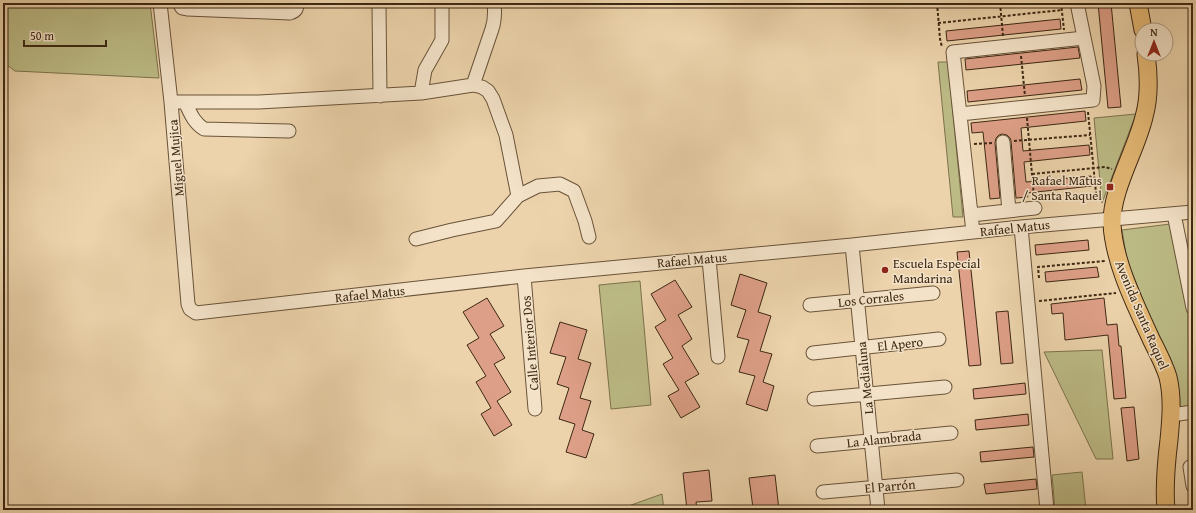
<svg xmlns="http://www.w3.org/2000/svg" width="1196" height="513" font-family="'Gentium Book Plus',serif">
<rect width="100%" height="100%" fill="#ecd3ab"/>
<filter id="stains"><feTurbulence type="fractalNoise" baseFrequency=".005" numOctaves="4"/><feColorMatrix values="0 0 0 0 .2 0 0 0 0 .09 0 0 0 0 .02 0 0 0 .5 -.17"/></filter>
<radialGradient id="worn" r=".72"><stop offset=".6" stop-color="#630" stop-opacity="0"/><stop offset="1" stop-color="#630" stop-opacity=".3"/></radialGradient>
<path fill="#bcbb86" stroke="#7c724c" d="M3,3H150L159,78L15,71L3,62Z
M938,62H948L963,217H953Z
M1136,114L1102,203L1094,118Z
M1170,224L1193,335V409L1179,411L1171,369L1127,260L1122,230Z
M640,281L651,405L611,409L599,285Z
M1102,350L1113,459H1096L1044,352Z
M1082,472L1086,510H1055L1052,475Z
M662,494L664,510H621L620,509Z"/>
<path fill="#dd9f87" stroke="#3d2813" d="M1098,3H1111L1121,107L1108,108Z
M1060,19L1061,29L947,41L946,31Z
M1078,47L1080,58L966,70L965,59Z
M1080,79L1082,90L968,102L967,91Z
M1085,111L1086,121L1021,128L1023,151L1089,145L1090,155L1024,162L1026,182L1091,176L1092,186L1027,193L1028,197L1016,198L1011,141L1010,138L1007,135L1002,134L999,135L996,138L995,143L1000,198L990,199L983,132L972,133L971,123Z
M1088,240L1089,250L1036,255L1035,245Z
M969,251L981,365L969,366L957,252Z
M1097,267L1099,277L1046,282L1045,272Z
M740,274L767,283L758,312L771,316L760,351L772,354L763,382L774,386L767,411L746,404L755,376L739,372L749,340L737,337L746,310L731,305Z
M675,280L692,307L678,315L692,339L682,346L699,374L685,382L700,407L681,418L668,396L679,390L663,364L673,358L655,327L666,320L651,294Z
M487,298L504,326L490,334L505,358L494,364L511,392L497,401L512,425L494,436L481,414L491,408L476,382L486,376L467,345L479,338L463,312Z
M1104,298L1107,325L1117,324L1119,346H1121L1126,398L1114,399L1108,335L1065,340L1063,313L1052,314L1051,304Z
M1008,311L1013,363L1001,364L996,312Z
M560,322L587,330L578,359L591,363L580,398L591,401L582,430L594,434L586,458L566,452L575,424L559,419L569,388L557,384L566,357L550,353Z
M1025,383L1026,394L974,399L973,389Z
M1134,407L1139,459L1127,461L1121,408Z
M1028,414L1029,425L976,430L975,420Z
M1033,447L1034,457L981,462L980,452Z
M709,470L712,501L696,502L697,510H687L683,473Z
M775,475L779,510H769V506L753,508L749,478Z
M1036,479L1037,489L986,494L984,484Z"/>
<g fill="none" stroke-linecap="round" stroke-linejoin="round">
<g stroke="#695339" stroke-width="15">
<path id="minor" d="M160,3L171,102L188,304L190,309L196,313L524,276L852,245L1021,227L1193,212
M179,3L182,8L187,9L290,13C296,11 297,9 297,3
M379,6L380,96
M473,85L492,29C495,20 495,12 494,3
M421,93L425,70L442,40V3
M171,102H259L421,93L473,85L482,87L488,91L493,99L506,135L518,196
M185,102C190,112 193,122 204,129L289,131
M960,114L1093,100L1094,86L1077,3
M1003,142L1009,211
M1174,214L1193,308
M971,215L1035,208
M1021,227L1047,510
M973,232L953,52L1084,38
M416,239L452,230L496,221L518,196L538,186L560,184L574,191L585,221L589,237
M852,245L878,510
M709,259L718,357
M524,276L535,409
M810,305L933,293
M813,353L939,339
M814,399L945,387
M1171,415L1193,412
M817,446L951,433
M1190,467L1193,486
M823,492L957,480"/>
</g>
<g stroke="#3d2813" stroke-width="19">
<path id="major" d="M1138,3L1143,30
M1146,54C1149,75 1150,96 1144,117C1136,151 1111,190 1112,224C1114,263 1136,306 1152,341C1158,353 1164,364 1168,377C1173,398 1171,419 1169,440C1166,464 1164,487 1166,510"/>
</g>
<path stroke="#3d2813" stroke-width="2" stroke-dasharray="3 2" stroke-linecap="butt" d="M937,3L940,39L942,47
M1000,3L1003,36
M1061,3L1064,30
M938,23L1062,10
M1021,56L1025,96
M1088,112L1096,193
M1027,118L1034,197
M1014,141L1090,135
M974,144L992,143
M1032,174L1105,167L1112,169
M1039,278L1038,267L1105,261
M1039,301L1116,293"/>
<use href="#minor" stroke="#f3e2c8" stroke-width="13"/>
<use href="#major" stroke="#e6ba76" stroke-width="17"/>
</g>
<g fill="#8f2418" stroke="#f3e2c8" stroke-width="1.5">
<rect x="1106" y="183" width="8" height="8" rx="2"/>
<circle cx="885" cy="270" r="4"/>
</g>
<g text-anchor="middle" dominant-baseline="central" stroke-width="3" stroke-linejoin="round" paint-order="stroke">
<g font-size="13" fill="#3d2813" stroke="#f3e2c8">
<text transform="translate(176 158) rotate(-95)">Miguel Mujica</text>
<text transform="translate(1015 228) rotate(-6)">Rafael Matus</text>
<text transform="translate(692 260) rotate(-5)">Rafael Matus</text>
<text transform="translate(370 294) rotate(-6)">Rafael Matus</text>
<text transform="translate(871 299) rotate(-6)">Los Corrales</text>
<text transform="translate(1142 315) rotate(67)">Avenida Santa Raquel</text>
<text transform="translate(530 343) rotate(-95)">Calle Interior Dos</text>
<text transform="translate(900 344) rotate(-6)">El Apero</text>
<text transform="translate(865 378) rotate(-96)">La Medialuna</text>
<text transform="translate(884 439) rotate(-6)">La Alambrada</text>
<text transform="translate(890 486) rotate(-5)">El Parrón</text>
</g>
<g font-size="13" fill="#3d2813" stroke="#f3e2c8" text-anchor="end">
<text x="1102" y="180">Rafael Matus<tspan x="1102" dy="15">/ Santa Raquel</tspan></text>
<text x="893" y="263" text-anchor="start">Escuela Especial<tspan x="893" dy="15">Mandarina</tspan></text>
</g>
</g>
<rect width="1196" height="513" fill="none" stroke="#ecd3ab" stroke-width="16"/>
<rect x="4" y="4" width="1188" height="505" fill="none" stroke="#3d2813" stroke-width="2"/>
<rect x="8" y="8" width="1180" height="497" fill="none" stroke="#3d2813"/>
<g transform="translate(1154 42)"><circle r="19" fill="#f3e2c8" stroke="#aa9880"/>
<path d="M0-3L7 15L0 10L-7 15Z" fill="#8f2418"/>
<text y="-6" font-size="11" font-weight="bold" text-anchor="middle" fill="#3d2813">N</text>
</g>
<path d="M24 40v6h82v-6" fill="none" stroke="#3d2813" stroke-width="2"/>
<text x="30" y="40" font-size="12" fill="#3d2813" stroke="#f3e2c8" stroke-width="3" paint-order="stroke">50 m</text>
<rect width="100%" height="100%" filter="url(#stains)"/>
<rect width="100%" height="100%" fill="url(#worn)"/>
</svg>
